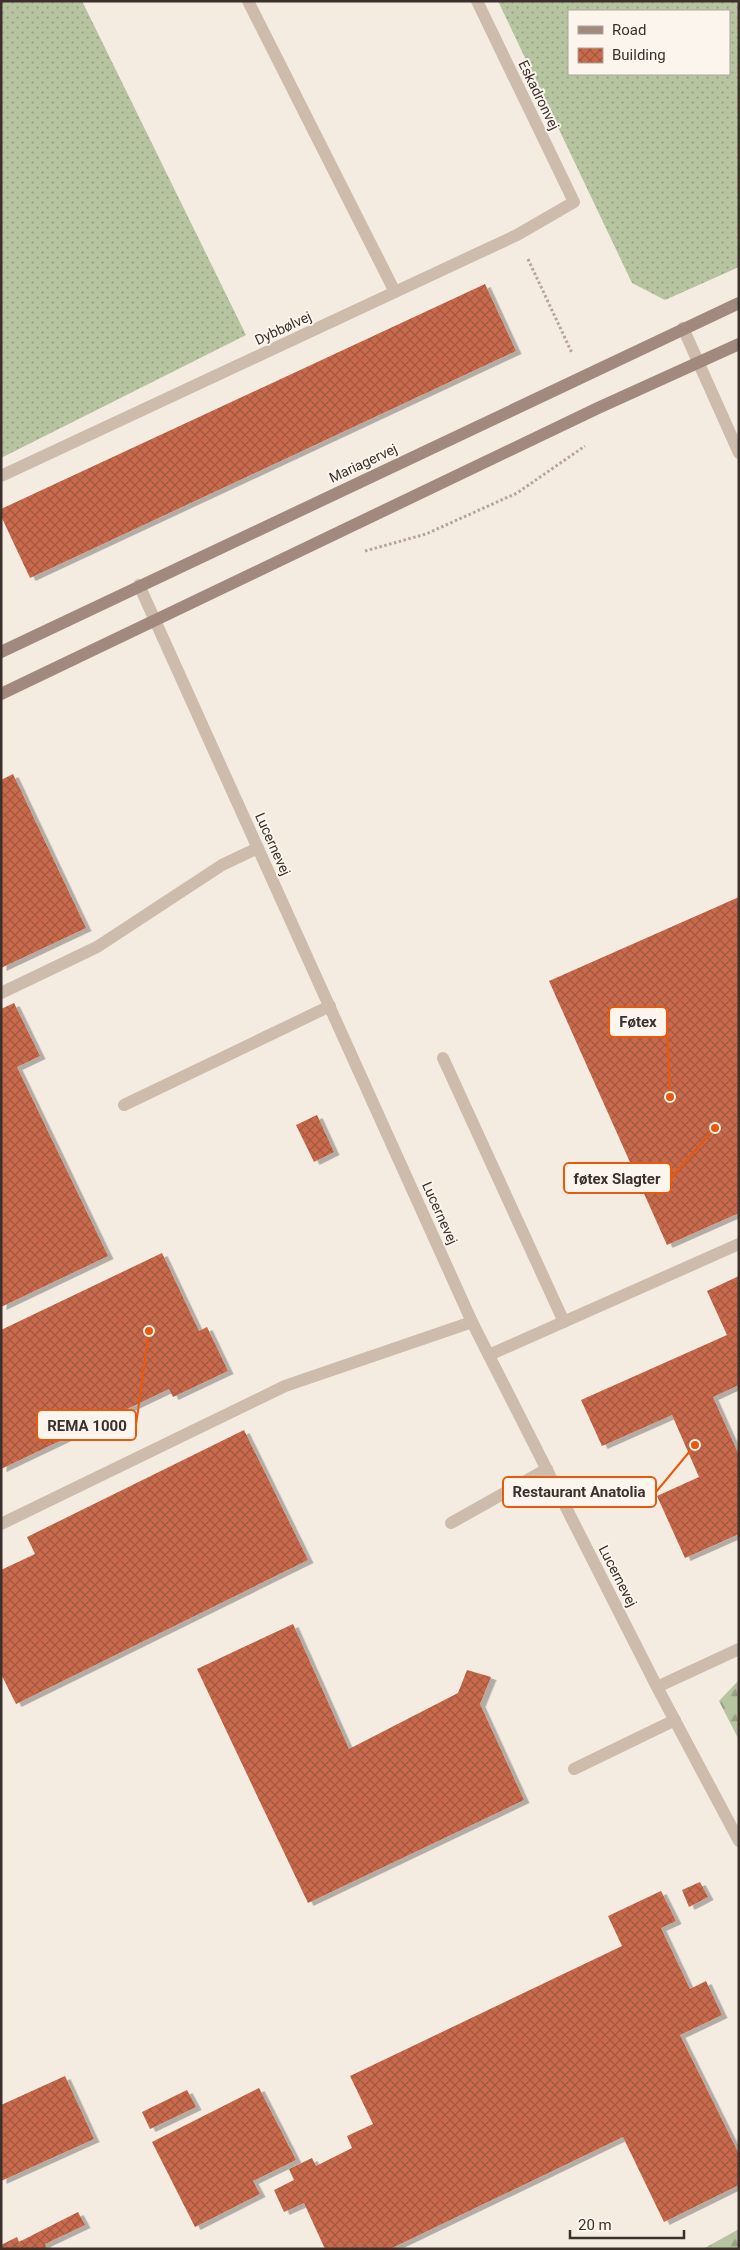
<svg xmlns="http://www.w3.org/2000/svg" width="740" height="2250" font-family="Roboto,sans-serif">
<defs>
<pattern id="grass-dots" width="8" height="8" patternUnits="userSpaceOnUse" patternTransform="scale(1.25)"><rect width="8" height="8" fill="#b7c4a0"/><path d="M2 2h.1M6 6h.1" fill="none" stroke="#96a083" stroke-width="1.8" stroke-linecap="round"/></pattern>
<pattern id="forest-firs" width="22" height="20" patternUnits="userSpaceOnUse" patternTransform="scale(1.25)"><rect width="22" height="20" fill="#b7c4a0"/><path d="M5 1l3.5 6h-7zM16 11l3.5 6h-7z" fill="#96a083"/></pattern>
<pattern id="building-cross-hatch" width="8" height="8" patternUnits="userSpaceOnUse" patternTransform="scale(1.25)"><rect width="8" height="8" fill="#c86b4b"/><path d="M0 0l8 8M0 8l8-8" fill="none" stroke="#a4583f"/></pattern>
<filter id="shadow"><feDropShadow dx="5.5" dy="3" stdDeviation="0" flood-color="#0004"/></filter>
</defs>
<rect width="100%" height="100%" fill="#f4ebe1"/>
<path fill="url(#grass-dots)" fill-rule="evenodd" d="M1,1H82L246,335L1,458Z
M498,1H739V267L665,300L632,283ZM569,11H729V74H569Z"/>
<path fill="url(#forest-firs)" d="M739,1680V1740L719,1701Z
M739,2229V2249H703Z"/>
<path fill="url(#building-cross-hatch)" filter="url(#shadow)" d="M485,284L516,351L30,578L1,516V509Z
M13,774L86,928L1,968V780Z
M739,897V1213L667,1245L549,981Z
M14,1003L40,1056L17,1067L108,1256L1,1307V1009Z
M317,1115L334,1152L314,1162L296,1125Z
M162,1253L199,1331L207,1327L228,1371L173,1397L169,1389L1,1469V1330Z
M739,1276V1385L713,1397L739,1455V1534L685,1558L657,1496L699,1477L672,1415L602,1446L581,1400L727,1335L707,1291Z
M244,1430L308,1560L16,1704L1,1674V1570L35,1554L27,1537Z
M293,1624L349,1749L458,1693L467,1670L491,1677L480,1704L524,1800L308,1903L197,1669Z
M700,1882L708,1897L689,1907L682,1890Z
M661,1891L676,1921L661,1928L690,1989L706,1981L722,2015L680,2035L739,2154V2185L664,2222L623,2137L390,2249H325L304,2203L284,2212L274,2190L294,2180L289,2169L312,2158L316,2166L352,2148L347,2136L373,2124L350,2076L622,1946L608,1916Z
M65,2076L94,2139L1,2181V2105Z
M259,2088L296,2160L253,2181L260,2194L195,2227L152,2142Z
M187,2090L196,2107L150,2129L142,2112Z
M78,2212L85,2225L45,2244L47,2249H1V2245L17,2237L19,2242Z"/>
<g fill="none" stroke-linecap="round" stroke-linejoin="round">
<path stroke="#b9a596" stroke-width="3" stroke-dasharray="2.5 2.5" stroke-linecap="butt" d="M528,259L572,353
M365,551L426,534L517,493L585,446"/>
<path stroke="#cdbbac" stroke-width="12" d="M248,1L395,292
M683,328L739,453
M1,993L97,947L222,865L258,848
M443,1058L564,1322
M124,1105L330,1006
M489,1355L739,1244
M451,1523L547,1469
M1,1524L285,1386L472,1322
M574,1769L675,1720"/>
<path stroke="#cdbbac" stroke-width="12" d="M1,476L517,235L574,202L477,1
M139,585L472,1322L657,1687L739,1841
M657,1687L739,1649"/>
<path stroke="#a18a7d" stroke-width="12" d="M1,652L739,303
M1,694L598,408L739,344"/>
</g>
<g text-anchor="middle" dominant-baseline="central" stroke-width="4" stroke-linejoin="round" paint-order="stroke">
<g font-size="14" fill="#3b302b" stroke="#fbf5ed">
<text transform="translate(539 95) rotate(64)">Eskadronvej</text>
<text transform="translate(283 328) rotate(-25)">Dybbølvej</text>
<text transform="translate(363 463) rotate(-25)">Mariagervej</text>
<text transform="translate(273 844) rotate(66)">Lucernevej</text>
<text transform="translate(440 1213) rotate(66)">Lucernevej</text>
<text transform="translate(618 1576) rotate(63)">Lucernevej</text>
</g>
</g>
<path fill="none" stroke="#e8590c" stroke-width="2" d="M670 1097L667 1022M715 1128L671 1178M149 1331L136 1425M695 1445L656 1492"/>
<g fill="#e8590c" stroke="#fbf5ed" stroke-width="2">
<circle cx="670" cy="1097" r="5"/>
<circle cx="715" cy="1128" r="5"/>
<circle cx="149" cy="1331" r="5"/>
<circle cx="695" cy="1445" r="5"/>
</g>
<g fill="#fbf5ed" stroke="#e8590c" stroke-width="2">
<rect x="609" y="1007" width="58" height="30" rx="5"/>
<rect x="564" y="1163" width="107" height="30" rx="5"/>
<rect x="37" y="1410" width="99" height="30" rx="5"/>
<rect x="503" y="1477" width="153" height="30" rx="5"/>
</g>
<g font-size="15" text-anchor="middle" font-weight="bold" fill="#3b302b">
<text x="638" y="1027">Føtex</text>
<text x="617" y="1184">føtex Slagter</text>
<text x="87" y="1431">REMA 1000</text>
<text x="579" y="1497">Restaurant Anatolia</text>
</g>
<rect width="740" height="2250" fill="none" stroke="#3b302b" stroke-width="5"/>
<rect x="568" y="10" width="162" height="65" fill="#fbf5ed" stroke="#aea69f"/>
<rect x="578" y="26" width="25" height="8" fill="#a18a7d" stroke="#aea69f"/>
<text x="612" y="35" font-size="15" fill="#3b302b">Road</text>
<rect x="578" y="48" width="25" height="15" fill="url(#building-cross-hatch)" stroke="#aea69f"/>
<text x="612" y="60" font-size="15" fill="#3b302b">Building</text>
<path d="M570 2230v8h114v-8" fill="none" stroke="#3b302b" stroke-width="2.5"/>
<text x="578" y="2230" font-size="15" fill="#3b302b" stroke="#fbf5ed" stroke-width="4" paint-order="stroke">20 m</text>
</svg>
